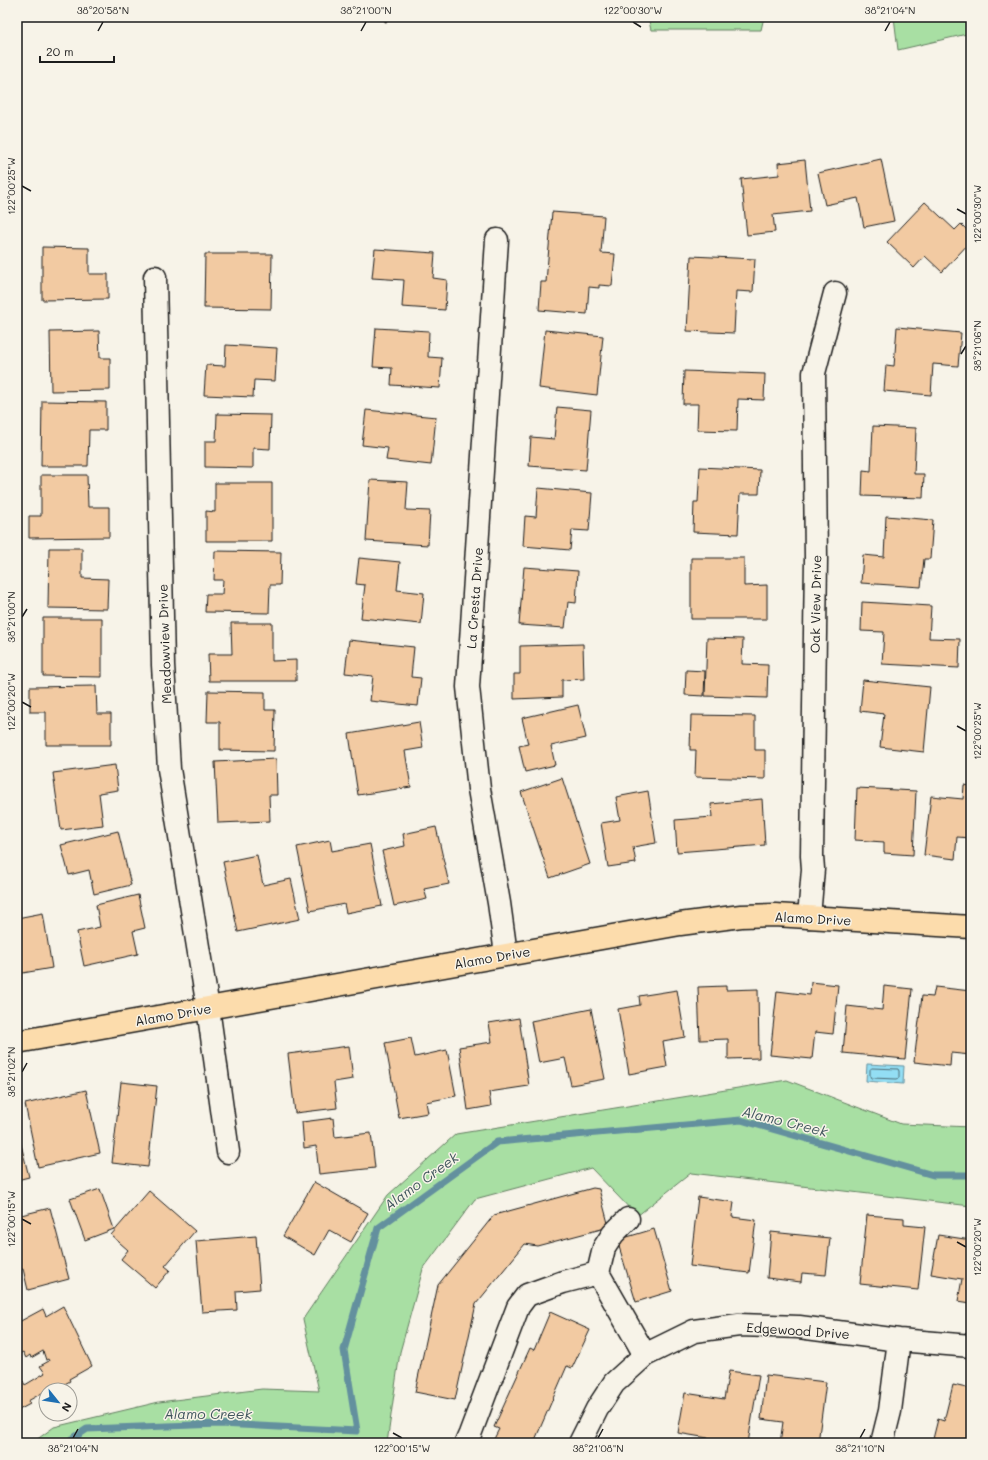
<svg xmlns="http://www.w3.org/2000/svg" width="988" height="1460" font-family="Mali,sans-serif">
<rect width="100%" height="100%" fill="#f7f3e8"/>
<filter id="ink" filterUnits="userSpaceOnUse"><feTurbulence type="fractalNoise" baseFrequency=".025" numOctaves="2"/><feDisplacementMap in="SourceGraphic" scale="8" xChannelSelector="R" yChannelSelector="G"/><feConvolveMatrix kernelMatrix="1 2 1 2 8 2 1 2 1" color-interpolation-filters="sRGB"/></filter>
<g filter="url(#ink)">
<path fill="#a8dfa3" stroke="#627e60" d="M648,17H764L761,30H651Z
M894,17H971V33L898,50Z
M787,1080L901,1124L971,1127V1206L691,1173L637,1216L591,1168L475,1199L423,1269L400,1352L387,1443H32L54,1427L159,1402L262,1389L319,1391L303,1319L388,1195L456,1134Z"/>
<path fill="#93def4" stroke="#63909e" d="M867,1064L904,1066L903,1084L866,1081Z"/>
<g fill="none" stroke-linecap="round" stroke-linejoin="round">
<path stroke="#4c6a72" stroke-width="1" d="M872,1068L898,1069L899,1071V1078L897,1079L871,1078L870,1076V1070Z"/>
<path stroke="#63909e" stroke-width="7" d="M66,1443L87,1429L220,1424L357,1431L344,1350L378,1228L497,1142L741,1120L933,1175H971"/>
</g>
<path fill="#f2caa2" stroke="#1c1c1c" d="M881,159L894,221L864,227L858,198L825,205L818,173Z
M805,160L810,211L773,215L775,232L747,235L741,179L779,175L778,163Z
M925,202L955,230L961,224L971,234V241L942,272L925,256L914,268L887,242Z
M552,212L604,216L601,253L615,254L612,286L599,285V288L589,287L587,314L539,310L541,282H546Z
M42,247L89,248V274H108V299L42,300Z
M375,249L435,253L433,278L447,280L445,310L402,307L404,280L372,278Z
M205,254H272L271,309L204,308Z
M691,256L755,259L753,292L736,291L734,333L687,331Z
M897,327L961,333L958,366L933,364L931,395L884,391L886,365L894,366Z
M376,328L429,331L428,357L442,358L440,388L391,385L392,368L373,367Z
M545,330L603,336L597,395L539,388Z
M99,331L100,358H110V390L51,391L50,332Z
M226,345L277,348L275,381L254,380L253,397L204,395L206,365L225,366Z
M684,371L765,374L764,400L738,399L737,431L697,430L698,404H683Z
M42,401L106,402V430H89L88,466H41Z
M557,407L591,410L586,470L529,466L531,437L554,439Z
M366,410L436,417L431,465L386,460L388,448L362,445Z
M217,414L271,415L270,449L253,448V468L205,467V441H216Z
M873,426L916,428L914,474H924L923,498L862,496L863,470L871,471Z
M700,467L760,470L759,494H740L738,534L693,532L694,502H698Z
M41,475H87L88,507H109V537L29,538V516H41Z
M370,480L408,482L406,510L430,511L428,545L366,541Z
M215,483H272V541H206V511L215,512Z
M538,488L592,493L589,531L572,530L570,550L523,546L525,516L536,517Z
M886,516L933,520L930,559H924L921,587L861,583L863,555L884,557Z
M49,548H82V578L108,579L107,609L48,608Z
M215,551L281,552L280,585H270L269,613L205,612L206,594H222L223,580H214Z
M359,558L400,562L397,590L424,593L421,624L361,618L365,585L356,584Z
M691,558H744V586L767,585V619H691Z
M524,567L578,571L576,603L568,602L565,628L519,625Z
M862,602L931,606L929,638L960,639L959,668L882,664L884,632L861,631Z
M43,618H102V677L43,676Z
M231,623H272V661L296,660V681H209L208,654H232Z
M707,638L743,639L742,664L768,665L767,698L705,696Z
M349,640L414,647L411,677L421,678L418,706L370,701L373,676L345,673Z
M583,644L584,679L562,680V697L514,699V674H520V646Z
M686,670L705,671L704,696L685,695Z
M863,680L930,687L924,752L880,747L884,714L860,711Z
M96,686L97,714H111V745H46V712H30V687Z
M208,691L265,692V710H275L274,751L220,750V722H207Z
M578,705L586,738L551,746L555,765L525,772L519,746L528,744L522,718Z
M691,715L755,716V750H765V779L695,777L696,750H690Z
M419,722L423,748L405,751L411,787L358,795L349,734Z
M276,759L277,795H269L270,821L218,823L215,762Z
M115,765L118,790L99,793L103,825L61,830L53,773Z
M562,778L590,864L550,878L521,792Z
M964,785L971,786V838L957,837L955,859L924,855L931,796L963,799Z
M857,788L916,791L913,855L884,853V842L855,840Z
M648,791L656,843L633,847L636,863L608,867L601,823L620,820L616,797Z
M762,799L765,845L677,852L675,820L712,817L711,804Z
M436,827L449,884L424,889L427,899L394,906L382,851L405,846L403,834Z
M118,831L131,885L94,894L89,870L69,875L61,845Z
M330,840L332,851L370,844L382,906L346,913L344,904L310,911L297,847Z
M257,855L263,885L291,879L300,919L238,932L223,862Z
M138,895L145,928L133,931L138,954L84,966L77,932L100,927L96,905Z
M43,913L52,968L17,974V918Z
M811,982L838,985L833,1034L815,1032L812,1059L770,1055L777,991L810,995Z
M726,986V990L758,989L759,1058L728,1059V1039L700,1040L698,987Z
M884,986L912,989L905,1059L843,1053L847,1006L882,1010Z
M935,987L971,991V1055L951,1053L950,1066L914,1062L922,996L933,997Z
M677,990L685,1037L663,1041L667,1067L629,1074L618,1009L640,1005L639,996Z
M591,1009L605,1079L571,1085L565,1058L539,1063L531,1021Z
M519,1018L529,1086L489,1092L491,1106L468,1110L459,1047L492,1042L489,1023Z
M411,1038L415,1057L447,1050L456,1096L426,1102L428,1113L399,1118L385,1043Z
M349,1046L353,1079L334,1082L337,1108L295,1113L288,1054Z
M121,1082L157,1086L148,1167L112,1163Z
M86,1090L100,1153L38,1167L25,1104Z
M333,1118L335,1137L371,1133L375,1168L319,1174L316,1146L304,1148L302,1122Z
M17,1128L29,1177L17,1180Z
M314,1182L368,1213L351,1242L329,1230L315,1255L283,1236Z
M593,1188L599,1189L609,1227L537,1246L525,1244L476,1304L455,1400L415,1392L438,1285L494,1215Z
M100,1189L114,1229L85,1240L70,1199Z
M149,1191L195,1231L165,1266L170,1270L155,1288L121,1259L128,1250L111,1235Z
M698,1197L734,1202L732,1217L756,1220L749,1273L690,1266Z
M50,1208L69,1279L28,1290L23,1269L17,1270V1216Z
M867,1215L904,1218V1225L925,1227L918,1290L860,1284Z
M654,1229L672,1291L636,1302L617,1240Z
M771,1232L830,1238L826,1275L802,1273L801,1282L767,1278Z
M938,1235L971,1240V1303L958,1301L962,1279L931,1274Z
M256,1236L260,1289L236,1291L237,1310L202,1312L196,1241Z
M63,1306L92,1366L69,1379L70,1381L54,1390H46V1395L44,1396L42,1393L28,1401L30,1404L17,1411V1379L21,1377L25,1385L45,1373L40,1366L49,1361L48,1359L46,1360L43,1351L31,1358L30,1355L26,1358L23,1352L17,1355V1323L43,1309L46,1316Z
M550,1312L590,1330L572,1368L567,1366L535,1440L539,1443H492L499,1429L494,1427L530,1348L534,1350Z
M729,1371L759,1375L748,1443H726V1441L678,1433L685,1393L724,1399Z
M766,1375L826,1382L818,1443H780L783,1422L761,1419Z
M953,1385L971,1389V1443H932L938,1419L944,1421Z"/>
<g fill="none" stroke-linecap="round" stroke-linejoin="round">
<g stroke="#1c1c1c" stroke-width="25">
<path id="minor" d="M497,240L468,687L479,789L499,903L506,954
M155,277L163,665L169,769L208,1008L228,1152
M809,917L813,869L812,856L816,559L814,373L835,293
M598,1273L604,1248L613,1234L628,1219
M466,1443L470,1434L518,1307L527,1295L563,1282L598,1273L645,1355
M580,1443L597,1409L614,1383L645,1355L694,1331L739,1325L799,1327L899,1340L971,1346
M882,1443L890,1411L899,1340"/>
</g>
<g stroke="#1c1c1c" stroke-width="25">
<path id="major" d="M17,1042L680,924L741,916L775,915L971,927"/>
</g>
<path stroke="#1c1c1c" stroke-width="2.5" stroke-dasharray="3 3" stroke-linecap="butt" d="M385,22L388,17"/>
<use href="#minor" stroke="#f7f3e8" stroke-width="22"/>
<use href="#major" stroke="#fcdcac" stroke-width="22"/>
</g>
</g>
<path fill="none" stroke="#1c1c1c" stroke-width="1.5" d="M633,22L641,27M98,31L103,22M361,31L366,22M885,31L890,22M22,186L31,191M957,209L966,214M961,354L966,346M22,617L27,609M22,702L31,707M957,726L966,731M22,1072L27,1063M22,1219L31,1224M957,1242L966,1247M393,1433L402,1438M73,1438L78,1429M598,1438L603,1429M860,1438L865,1429"/>
<g text-anchor="middle" dominant-baseline="central" stroke-width="3" stroke-linejoin="round" paint-order="stroke">
<g font-size="13" fill="#1c1c1c" stroke="#f7f3e8">
<text transform="translate(474 598) rotate(-86)">La Cresta Drive</text>
<text transform="translate(815 604) rotate(-89)">Oak View Drive</text>
<text transform="translate(164 644) rotate(-92)">Meadowview Drive</text>
<text transform="translate(813 918) rotate(3)">Alamo Drive</text>
<text transform="translate(492 957) rotate(-10)">Alamo Drive</text>
<text transform="translate(173 1014) rotate(-10)">Alamo Drive</text>
<text transform="translate(798 1330) rotate(4)">Edgewood Drive</text>
</g>
<g font-size="14" font-style="italic" fill="#40565d" stroke="#f7f3e8">
<text transform="translate(785 1121) rotate(14)">Alamo Creek</text>
<text transform="translate(421 1181) rotate(-36)">Alamo Creek</text>
<text x="208" y="1413">Alamo Creek</text>
</g>
</g>
<rect width="988" height="1460" fill="none" stroke="#f7f3e8" stroke-width="44"/>
<g transform="translate(58 1402) rotate(120)"><circle r="19" fill="#f7f3e8" stroke="#9f9d96"/>
<path d="M0-3L7 15L0 10L-7 15Z" fill="#1f6fb2"/>
<text y="-6" font-size="11" font-weight="bold" text-anchor="middle" fill="#1c1c1c">N</text>
</g>
<path d="M40 56v6h74v-6" fill="none" stroke="#1c1c1c" stroke-width="2"/>
<text x="46" y="56" font-size="12" fill="#1c1c1c" stroke="#f7f3e8" stroke-width="3" paint-order="stroke">20 m</text>
<rect x="22" y="22" width="944" height="1416" fill="none" stroke="#1c1c1c" stroke-width="1.5"/>
<g font-size="10" text-anchor="middle" fill="#1c1c1c">
<text x="103" y="14">38°20'58"N</text>
<text x="366" y="14">38°21'00"N</text>
<text x="633" y="14">122°00'30"W</text>
<text x="890" y="14">38°21'04"N</text>
<text transform="translate(11 186) rotate(-90)" y="4">122°00'25"W</text>
<text transform="translate(977 214) rotate(-90)" y="4">122°00'30"W</text>
<text transform="translate(977 346) rotate(-90)" y="4">38°21'06"N</text>
<text transform="translate(11 617) rotate(-90)" y="4">38°21'00"N</text>
<text transform="translate(11 702) rotate(-90)" y="4">122°00'20"W</text>
<text transform="translate(977 731) rotate(-90)" y="4">122°00'25"W</text>
<text transform="translate(11 1072) rotate(-90)" y="4">38°21'02"N</text>
<text transform="translate(11 1219) rotate(-90)" y="4">122°00'15"W</text>
<text transform="translate(977 1247) rotate(-90)" y="4">122°00'20"W</text>
<text x="73" y="1452">38°21'04"N</text>
<text x="402" y="1452">122°00'15"W</text>
<text x="598" y="1452">38°21'08"N</text>
<text x="860" y="1452">38°21'10"N</text>
</g>
</svg>
